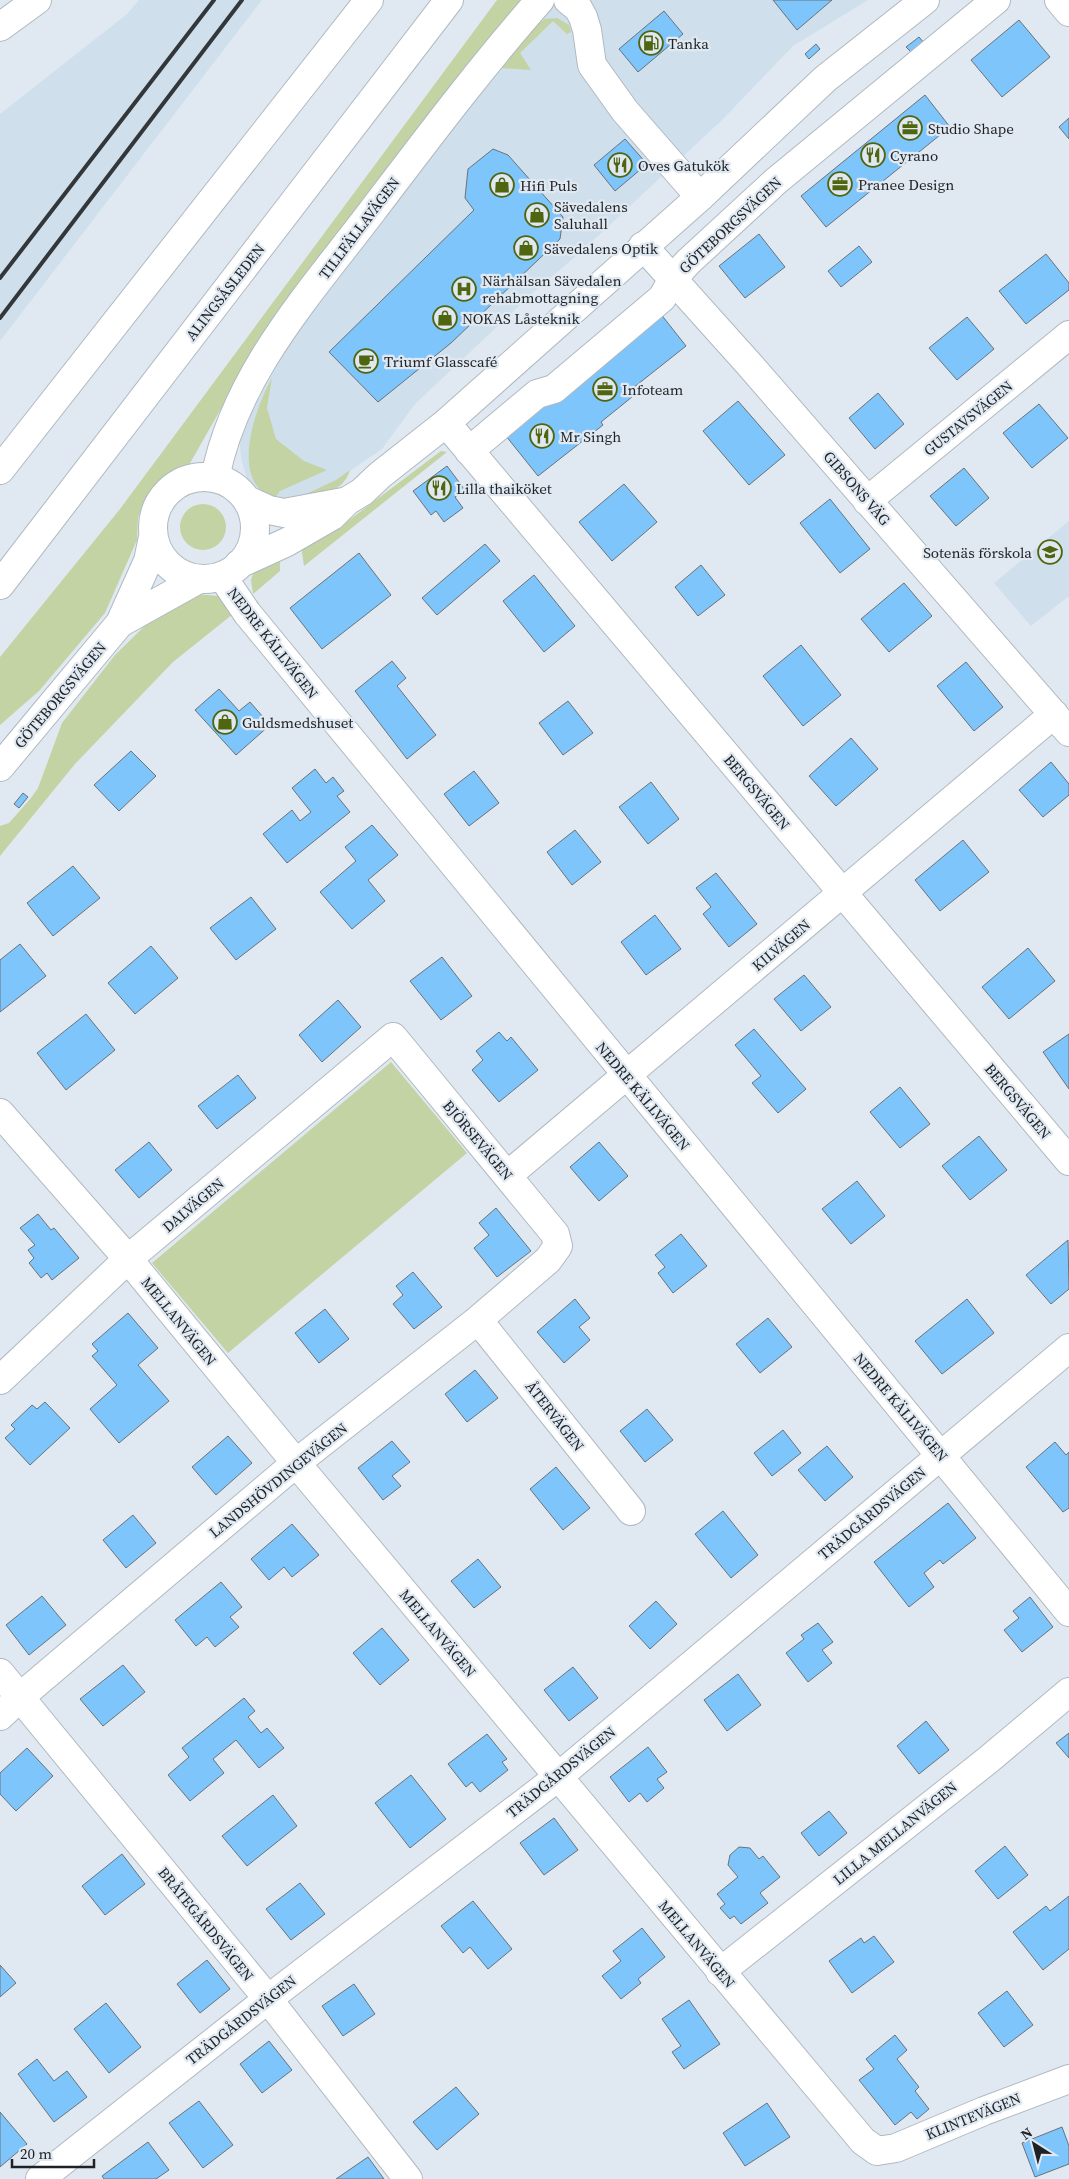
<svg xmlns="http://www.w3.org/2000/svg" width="1069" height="2179" font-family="'Source Serif 4',serif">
<rect width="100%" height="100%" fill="#e0e9f1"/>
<path fill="#cfdfec" d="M139,0H262L0,341V114L127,14Z
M549,0H868L793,46L723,119L583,250L536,290L415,404L382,449L297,507L250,490L241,458L239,433L254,387Z
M1069,521V596L1031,626L994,583Z"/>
<path fill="#c3d3a3" d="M497,0H523L256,347L189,465L151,490L138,517L137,540L105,613L39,691L0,725V657L120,509Z
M557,18L569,25L571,32L567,34L553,21L520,53L531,70L500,68L534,27L545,19Z
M272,378L267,408L276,439L304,461L327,470L280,491L275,498C228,484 255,408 272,378Z
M441,451L447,452L304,566L301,546L340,527Z
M350,470C343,493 322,494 302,496L336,480Z
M180 527a23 23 0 1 1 46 0a23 23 0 1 1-46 0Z
M280,553V571L253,594L251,580L256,565Z
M196,594L218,596L233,614L173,662L75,764L0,856V826L9,823L31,798L38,788L62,723L115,655L158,613Z
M391,1062L467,1153L228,1353L152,1263Z"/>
<path fill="#7ec5fc" stroke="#6a7279" d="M773,0H832L797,30Z
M664,11L683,34L638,72L619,49Z
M1019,20L1050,57L1002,97L971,60Z
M919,37L925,44L913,54L906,47Z
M816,44L820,49L809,59L805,54Z
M925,95L950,127L826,227L801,196Z
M1069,118V139L1059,127Z
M625,139L647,164L615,191L594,165Z
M493,149L508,155L563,217L560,239L451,343L378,402L329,352L474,210L465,198L468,169Z
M759,234L785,267L745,298L719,266Z
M859,246L872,262L841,287L828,271Z
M1046,254L1069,283V290L1026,324L999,291Z
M660,313L686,346L628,392L632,397L601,422L603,425L538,476L506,436Z
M967,317L994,349L957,380L929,348Z
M878,393L904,424L875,449L849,418Z
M738,401L785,455L749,485L703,431Z
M1039,404L1068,438L1032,468L1003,433Z
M447,466L465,490L455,497L463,508L444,522L436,511L431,515L413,491Z
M964,468L989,498L956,526L930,496Z
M624,484L657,522L612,561L579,522Z
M830,499L870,549L840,573L800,523Z
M485,544L500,561L437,615L422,598Z
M359,553L391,595L322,649L290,608Z
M701,565L725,595L698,616L675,587Z
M534,575L575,626L544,652L503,601Z
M904,583L932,616L889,652L861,619Z
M801,645L841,695L803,726L763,676Z
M392,661L406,678L397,686L436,735L407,759L355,691Z
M966,662L1003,707L974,731L937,686Z
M219,689L239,711L250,702L270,725L236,755L195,710Z
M568,701L593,733L563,755L539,723Z
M851,738L878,769L836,806L809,776Z
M131,751L156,776L119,811L94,785Z
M1051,762L1069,784V795L1043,817L1019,790Z
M315,769L326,783L333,777L344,791L337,796L350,812L287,863L263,834L292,810L300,821L311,812L292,788Z
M474,771L499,803L469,826L444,794Z
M651,782L679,819L648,844L619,807Z
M23,793L28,797L19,808L14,804Z
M372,825L398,855L368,880L385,901L352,929L320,892L356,861L345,847Z
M575,830L601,862L572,885L547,852Z
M963,840L989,872L940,911L915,880Z
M73,866L100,898L53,936L27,903Z
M716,873L757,924L729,947L703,914L711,907L696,888Z
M251,897L276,929L236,960L210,928Z
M655,915L681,949L646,975L621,942Z
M20,944L46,976L0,1012V960Z
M151,946L178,978L135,1014L108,983Z
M1028,948L1055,981L1009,1019L982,987Z
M442,957L472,996L441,1020L410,981Z
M804,975L831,1007L801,1031L774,999Z
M338,1000L361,1027L322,1062L299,1035Z
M86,1014L115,1050L66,1090L37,1053Z
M754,1029L806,1089L778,1113L752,1083L761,1076L735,1045Z
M499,1032L507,1041L511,1037L538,1070L499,1102L472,1070L483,1060L476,1051Z
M1069,1034V1089L1043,1052Z
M238,1075L256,1098L217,1129L198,1106Z
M900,1087L930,1124L900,1148L870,1112Z
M979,1136L1007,1170L970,1200L942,1166Z
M149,1142L172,1170L139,1198L115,1170Z
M599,1142L628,1176L599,1201L570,1167Z
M857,1181L885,1216L851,1244L822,1209Z
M496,1208L531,1251L497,1277L474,1248L489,1235L479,1223Z
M38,1214L51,1230L54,1228L79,1258L52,1280L47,1273L41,1278L29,1263L34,1258L28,1250L35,1245L20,1228Z
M681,1234L707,1266L673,1293L658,1273L665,1267L655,1255Z
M1068,1240L1069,1289L1051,1304L1026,1275Z
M413,1272L442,1307L414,1329L393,1304L403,1295L396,1286Z
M575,1299L590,1318L579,1327L590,1340L564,1363L537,1332Z
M967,1299L994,1333L942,1374L915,1341Z
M325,1309L349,1339L319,1363L295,1333Z
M128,1313L158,1348L138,1365L169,1401L119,1443L90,1409L117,1385L92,1356L98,1351L92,1344Z
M768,1318L792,1347L760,1373L736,1344Z
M475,1370L498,1398L467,1422L445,1394Z
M45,1402L70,1428L30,1465L5,1438L15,1429L11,1425L32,1405L37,1409Z
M647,1409L673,1440L645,1462L620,1431Z
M783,1430L801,1453L772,1476L754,1453Z
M228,1436L252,1463L216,1495L192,1467Z
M392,1441L410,1462L392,1476L401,1486L383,1500L358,1468Z
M1055,1442L1066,1455L1069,1452V1508L1063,1512L1026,1467Z
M827,1446L853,1477L825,1501L798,1470Z
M556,1467L590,1508L563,1530L530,1489Z
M948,1503L976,1538L943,1564L940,1560L924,1573L934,1587L909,1607L874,1562Z
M723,1511L758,1555L731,1578L695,1534Z
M133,1515L156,1543L126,1568L103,1540Z
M292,1524L319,1555L292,1577L284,1567L269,1580L251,1559Z
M478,1559L501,1587L474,1608L451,1581Z
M221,1582L242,1607L230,1617L239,1627L215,1647L207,1637L196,1646L175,1620Z
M42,1596L66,1625L29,1655L6,1625Z
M1030,1597L1053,1627L1022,1652L1004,1630L1019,1618L1013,1611Z
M656,1601L677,1624L650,1649L629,1626Z
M818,1623L833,1642L822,1650L832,1663L808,1682L786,1653L804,1639L801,1635Z
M382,1628L409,1660L380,1685L353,1653Z
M123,1665L145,1692L103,1726L80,1699Z
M573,1667L598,1698L569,1721L544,1690Z
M738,1674L761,1705L727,1731L704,1700Z
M244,1698L255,1711L248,1717L261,1733L267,1728L284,1748L259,1768L236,1740L213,1759L224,1773L190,1801L168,1775L189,1757L182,1748Z
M926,1721L949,1750L919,1774L897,1746Z
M1069,1733V1758L1056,1743Z
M487,1734L507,1759L502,1762L508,1770L480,1792L472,1782L466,1787L448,1764Z
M648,1747L667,1772L657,1779L664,1788L647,1802L640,1793L629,1802L610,1777Z
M27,1748L53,1776L16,1811L0,1794V1773Z
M411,1775L446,1819L410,1848L375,1803Z
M273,1795L297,1826L247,1866L222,1836Z
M829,1811L847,1833L819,1856L801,1833Z
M554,1818L578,1850L544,1875L520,1843Z
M1005,1846L1028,1875L998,1899L975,1871Z
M739,1847L750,1848L759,1859L763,1856L780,1877L760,1893L768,1903L741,1924L734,1916L730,1919L720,1908L725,1904L717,1894L738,1877L728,1865L730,1855Z
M122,1854L145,1884L105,1915L82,1886Z
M300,1883L325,1914L291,1940L266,1909Z
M1069,1896V1949L1043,1970L1013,1932L1046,1906L1050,1911Z
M473,1901L512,1949L488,1969L470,1947L463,1953L441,1926Z
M642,1928L665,1957L638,1979L641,1983L621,1999L602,1976L621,1961L613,1951Z
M874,1936L894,1962L852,1993L829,1961L861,1938L864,1943Z
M207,1960L230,1989L200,2013L177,1984Z
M0,1965L16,1983L0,1997Z
M354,1984L375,2014L343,2036L322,2006Z
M1007,1991L1033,2025L1004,2047L978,2013Z
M689,2000L720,2044L684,2069L672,2052L681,2046L662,2019Z
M106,2003L141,2047L109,2073L74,2029Z
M895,2035L907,2050L897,2059L919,2087L915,2091L929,2109L917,2119L911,2112L895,2125L859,2080L874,2069L866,2059Z
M269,2041L292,2070L262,2093L240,2064Z
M37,2059L54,2081L67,2071L87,2097L54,2122L18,2074Z
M456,2087L479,2114L437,2150L413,2122Z
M199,2101L233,2145L203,2168L169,2123Z
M767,2103L790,2137L745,2166L723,2133Z
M0,2112L27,2144L0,2167Z
M1062,2127L1069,2146V2164L1035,2177L1022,2143Z
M148,2142L169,2170L156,2179H104L102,2176Z
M368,2157L384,2179H336Z"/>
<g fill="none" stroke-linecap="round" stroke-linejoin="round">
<g stroke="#b0b9c1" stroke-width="30">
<path id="minor" d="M568,0L578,8L583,17L587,30L592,65L625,111L700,197
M1059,0L1069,12
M643,246L748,363L1069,732
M446,423L1069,1161
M469,451L537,394L554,389L662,298L673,279L688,262L776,181L996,0
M215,478C235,374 311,292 373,210C427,139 481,67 540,0
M867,501L1069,335
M222,576L247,613L1069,1612
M0,1113L128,1259L296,1463L863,2141L877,2151L896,2148L984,2111L1069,2079
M508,1175L1054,714
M478,1320L631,1511
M0,1380L128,1259L393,1037L555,1234L558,1246L548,1260L478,1320L296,1463L20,1697L0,1716
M0,1673L268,1999L408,2179
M720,1972L988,1760L1069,1692
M40,2179L268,1999L558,1777L1069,1348"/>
</g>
<g stroke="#b0b9c1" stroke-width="30">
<path id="tertiary" d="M0,27L37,0
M153 528a51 51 0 1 1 102 0a51 51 0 1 1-102 0Z
M247,500L269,510L284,513L343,502
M239,564L287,542L332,516L347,501L362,492L380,475L446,423L700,197L825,79L925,0
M120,623L199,579
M0,767L120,623L148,561L153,537"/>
</g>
<g stroke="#b0b9c1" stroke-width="30">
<path id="motorway" d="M0,470L369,0
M0,585L449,0"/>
</g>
<use href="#minor" stroke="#fff" stroke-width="28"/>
<use href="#tertiary" stroke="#fff" stroke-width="28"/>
<use href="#motorway" stroke="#fff" stroke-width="28"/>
<path stroke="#33373a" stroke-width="4" d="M0,278L214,0
M0,318L242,0"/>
</g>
<defs>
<g id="fuel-ring" transform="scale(1.25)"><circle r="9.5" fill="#e0e9f1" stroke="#506510" stroke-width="1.5"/><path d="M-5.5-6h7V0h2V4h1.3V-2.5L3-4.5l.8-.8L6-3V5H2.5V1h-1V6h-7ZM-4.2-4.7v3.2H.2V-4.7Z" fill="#506510"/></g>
<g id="office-ring" transform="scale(1.25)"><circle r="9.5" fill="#e0e9f1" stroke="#506510" stroke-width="1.5"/><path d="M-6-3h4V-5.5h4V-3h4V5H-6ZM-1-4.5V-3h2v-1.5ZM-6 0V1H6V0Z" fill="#506510"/></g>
<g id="restaurant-ring" transform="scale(1.25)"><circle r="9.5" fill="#e0e9f1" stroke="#506510" stroke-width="1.5"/><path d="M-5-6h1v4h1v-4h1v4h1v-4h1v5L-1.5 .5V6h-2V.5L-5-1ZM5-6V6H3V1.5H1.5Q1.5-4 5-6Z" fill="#506510"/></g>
<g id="shop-ring" transform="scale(1.25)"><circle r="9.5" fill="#e0e9f1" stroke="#506510" stroke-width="1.5"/><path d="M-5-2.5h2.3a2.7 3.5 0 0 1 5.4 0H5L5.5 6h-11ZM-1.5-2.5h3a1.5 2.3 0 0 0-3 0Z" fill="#506510"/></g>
<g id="hospital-ring" transform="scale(1.25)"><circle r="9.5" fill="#e0e9f1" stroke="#506510" stroke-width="1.5"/><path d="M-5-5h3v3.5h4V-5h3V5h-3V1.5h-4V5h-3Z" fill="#506510"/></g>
<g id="cafe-ring" transform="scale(1.25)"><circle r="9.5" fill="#e0e9f1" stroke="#506510" stroke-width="1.5"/><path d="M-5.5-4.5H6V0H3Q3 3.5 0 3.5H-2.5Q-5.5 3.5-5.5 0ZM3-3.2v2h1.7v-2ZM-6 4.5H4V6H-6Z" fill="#506510"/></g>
<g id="school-ring" transform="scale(1.25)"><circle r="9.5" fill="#e0e9f1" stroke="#506510" stroke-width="1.5"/><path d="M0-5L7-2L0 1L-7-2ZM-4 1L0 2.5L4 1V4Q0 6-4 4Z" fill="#506510"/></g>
</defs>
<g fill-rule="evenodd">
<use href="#fuel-ring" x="651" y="43"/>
<use href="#office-ring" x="910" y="128"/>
<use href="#restaurant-ring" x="873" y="155"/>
<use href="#restaurant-ring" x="620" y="165"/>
<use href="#office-ring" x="840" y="184"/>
<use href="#shop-ring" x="502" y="185"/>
<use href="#shop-ring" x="537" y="215"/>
<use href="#shop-ring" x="526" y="248"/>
<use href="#hospital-ring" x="464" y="289"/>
<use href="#shop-ring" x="445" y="318"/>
<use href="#cafe-ring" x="366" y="361"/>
<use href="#office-ring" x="605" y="389"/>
<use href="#restaurant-ring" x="542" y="436"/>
<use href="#restaurant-ring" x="439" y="488"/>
<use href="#school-ring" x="1050" y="552"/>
<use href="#shop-ring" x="225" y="722"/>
</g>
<g text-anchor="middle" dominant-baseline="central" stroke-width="4.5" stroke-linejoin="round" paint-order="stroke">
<g font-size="15" fill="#1f2225" stroke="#e0e9f1" text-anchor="start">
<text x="668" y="43">Tanka</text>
<text x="928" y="128">Studio Shape</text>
<text x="890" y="155">Cyrano</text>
<text x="638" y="165">Oves Gatukök</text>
<text x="858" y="184">Pranee Design</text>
<text x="520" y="185">Hifi Puls</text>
<text x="554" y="206">Sävedalens<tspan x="554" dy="17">Saluhall</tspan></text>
<text x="544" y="248">Sävedalens Optik</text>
<text x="482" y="280">Närhälsan Sävedalen<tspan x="482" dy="17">rehabmottagning</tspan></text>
<text x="462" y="318">NOKAS Låsteknik</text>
<text x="384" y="361">Triumf Glasscafé</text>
<text x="622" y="389">Infoteam</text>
<text x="560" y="436">Mr Singh</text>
<text x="456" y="488">Lilla thaiköket</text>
<text x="1032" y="552" text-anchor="end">Sotenäs förskola</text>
<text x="242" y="722">Guldsmedshuset</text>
</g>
<g font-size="15" fill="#1f2225" stroke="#e0e9f1">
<text transform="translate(730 225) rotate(-43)">GÖTEBORGSVÄGEN</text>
<text transform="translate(359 228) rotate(-53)">TILLFÄLLAVÄGEN</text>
<text transform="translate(225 292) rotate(-52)">ALINGSÅSLEDEN</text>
<text transform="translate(968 418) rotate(-39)">GUSTAVSVÄGEN</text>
<text transform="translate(857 488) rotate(49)">GIBSONS VÄG</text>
<text transform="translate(273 643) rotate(52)">NEDRE KÄLLVÄGEN</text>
<text transform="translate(60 695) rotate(-50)">GÖTEBORGSVÄGEN</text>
<text transform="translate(757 792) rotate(50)">BERGSVÄGEN</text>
<text transform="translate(781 945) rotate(-40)">KILVÄGEN</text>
<text transform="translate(643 1096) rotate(50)">NEDRE KÄLLVÄGEN</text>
<text transform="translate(1018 1101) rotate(50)">BERGSVÄGEN</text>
<text transform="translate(478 1140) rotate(50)">BJÖRSEVÄGEN</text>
<text transform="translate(193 1205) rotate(-40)">DALVÄGEN</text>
<text transform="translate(179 1321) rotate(51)">MELLANVÄGEN</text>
<text transform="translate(901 1407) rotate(50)">NEDRE KÄLLVÄGEN</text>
<text transform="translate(555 1416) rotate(52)">ÅTERVÄGEN</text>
<text transform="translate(278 1480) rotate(-39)">LANDSHÖVDINGEVÄGEN</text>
<text transform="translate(872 1513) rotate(-40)">TRÄDGÅRDSVÄGEN</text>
<text transform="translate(438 1633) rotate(50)">MELLANVÄGEN</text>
<text transform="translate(561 1772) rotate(-39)">TRÄDGÅRDSVÄGEN</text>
<text transform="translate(895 1833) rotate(-39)">LILLA MELLANVÄGEN</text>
<text transform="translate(206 1924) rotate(51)">BRÅTEGÅRDSVÄGEN</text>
<text transform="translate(697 1944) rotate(50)">MELLANVÄGEN</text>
<text transform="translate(241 2020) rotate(-38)">TRÄDGÅRDSVÄGEN</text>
<text transform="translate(973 2116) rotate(-22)">KLINTEVÄGEN</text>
</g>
</g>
<g transform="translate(1034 2144) rotate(324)" stroke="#e0e9f1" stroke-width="4" paint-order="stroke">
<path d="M0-4L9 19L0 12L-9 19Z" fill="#1f2225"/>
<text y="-8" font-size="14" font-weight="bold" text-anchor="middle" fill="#1f2225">N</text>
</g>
<path d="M12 2159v8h82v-8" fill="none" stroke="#1f2225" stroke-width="2.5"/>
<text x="20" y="2159" font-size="15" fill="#1f2225" stroke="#e0e9f1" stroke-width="4" paint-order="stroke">20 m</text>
</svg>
